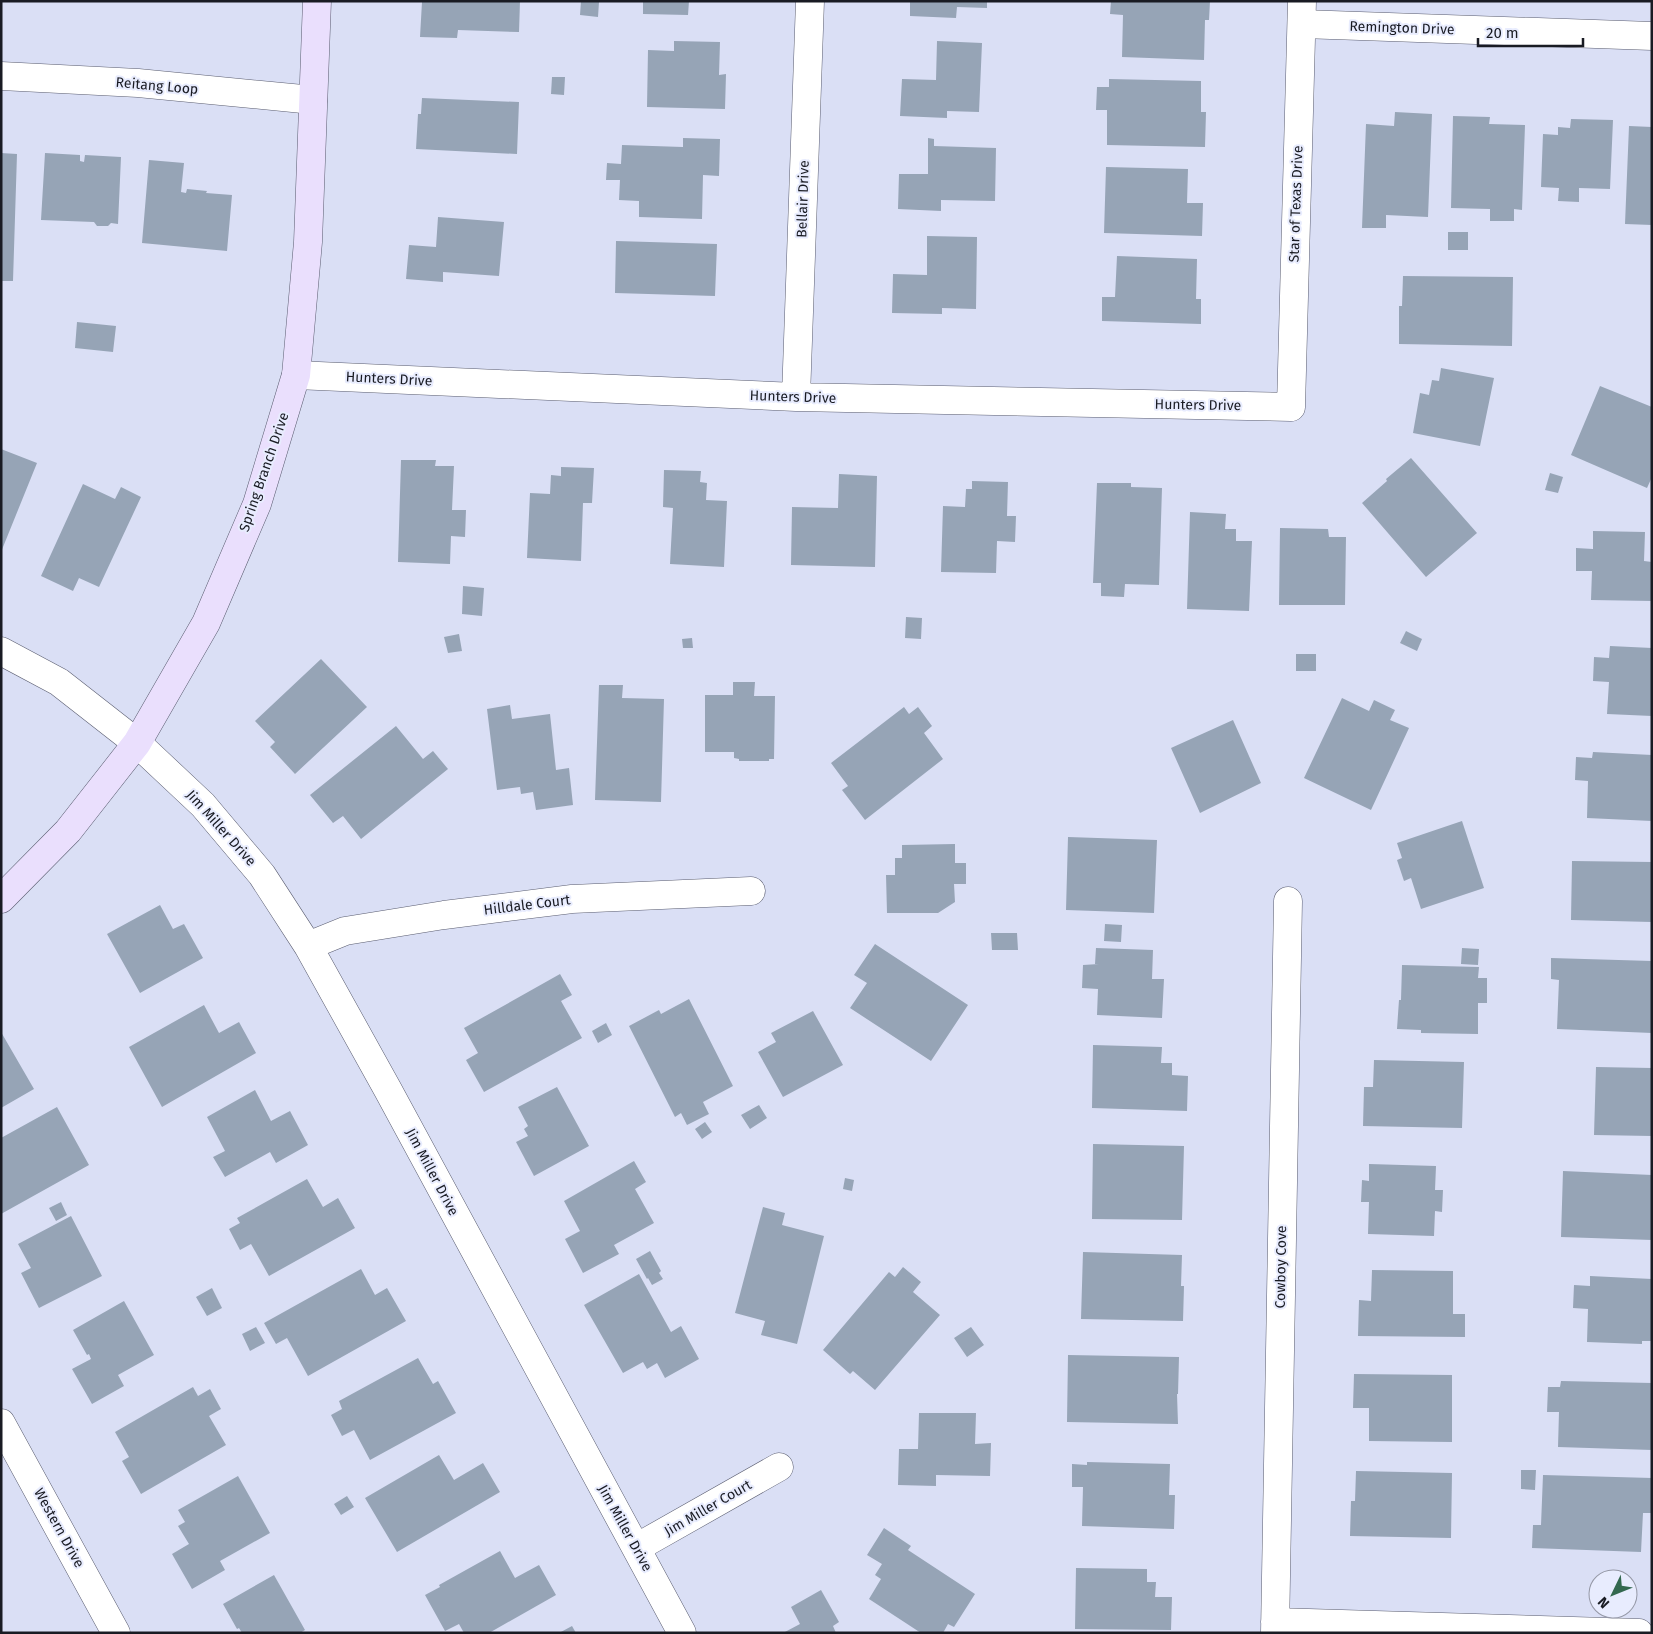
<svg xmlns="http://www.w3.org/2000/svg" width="1653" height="1634" font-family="'Fira Sans',sans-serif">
<rect width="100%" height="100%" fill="#dadff5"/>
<path fill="#96a4b6" d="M520,1L519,32L458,30L457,38L420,37L422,2Z
M581,1L599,2L598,17L580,15Z
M643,1H689L688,15L643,14Z
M910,1H987V8L957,7L956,18L910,16Z
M1111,1H1210L1209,20H1205L1204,60L1122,57L1123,15L1110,14Z
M674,41L720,42L719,75L726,74L725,109L647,107L648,50L674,51Z
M937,41L982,43L979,112L947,111V118L900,116L902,79L936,80Z
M552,77H565L564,95L551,94Z
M1109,79L1201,81V112H1206L1205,147L1107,145V110H1096L1097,87H1109Z
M422,98L519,102L517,154L416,149L418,114H421Z
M1395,112L1432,114L1428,217L1386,215V228H1362L1366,124L1394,126Z
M1453,116L1490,117L1489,124L1525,125L1522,210L1514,209V221H1490V209L1451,208Z
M1571,119L1613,120L1610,189L1579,188V202L1558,201L1559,188L1541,187L1543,134L1558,135V127L1570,128Z
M1629,126L1652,127V225L1625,224Z
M683,138L720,139L719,176L703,175L702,219L639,217V201L619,200L620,180H606L607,163L621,164L622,145L683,147Z
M928,138L934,139V146L996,148L995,201L941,200V211L898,209L899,174H928Z
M1,153L17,154L13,281H1Z
M45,153L80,155V161L84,162L85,155L121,157L118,224L111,223L108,226H97L94,222L41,220Z
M149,160L184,163L181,192L186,193L187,189L207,191L206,193L232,195L227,251L142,243Z
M1106,167L1188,169L1187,203H1203L1202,236L1104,233Z
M438,217L504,222L499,276L443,272V282L406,279L409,245L436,247Z
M1448,232H1468V250H1448Z
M927,236L977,237L976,309L942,308V314L892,313L893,274L927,275Z
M616,241L717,244L715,296L615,293Z
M1117,256L1197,259L1196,299H1201V324L1102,321V297H1115Z
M1403,276L1513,277L1512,346L1399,344V306H1402Z
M77,322L116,326L113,352L75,348Z
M1441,368L1494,378L1480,446L1413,433L1420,393L1429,395L1432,380L1439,381Z
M1600,386L1652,407V477L1647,488L1571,455Z
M1,449L37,463L1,552Z
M1411,458L1477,533L1426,577L1362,503L1387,481L1386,479Z
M401,460H436L435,466H454L452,510H466L465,537L451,536L450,564L398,562Z
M561,467L594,468L592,503H583L581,561L527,558L530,493L550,494L551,475L561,476Z
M664,470L701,471L700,482L707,483L706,500L727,501L724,567L670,564L673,508L663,507Z
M1550,473L1563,477L1558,493L1545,490Z
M839,474L877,476L875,567L791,565L792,507L838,508Z
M972,481L1008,482L1007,516H1016L1015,542L997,541L996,573L941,572L943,506L965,507L966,489H972Z
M1097,483H1131V487L1162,488L1159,585L1125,584L1124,597L1101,596V583H1093Z
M83,484L115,499L121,487L141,497L99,587L79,578L73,591L41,576Z
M1190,512L1226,514L1225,529H1236V541H1252L1249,611L1187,609Z
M1280,528L1328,529L1329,537H1346L1345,605H1279Z
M1593,531L1645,532L1644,561L1652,562V601L1591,600L1592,571H1576V548L1593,549Z
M463,586L484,588L482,616L462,614Z
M906,617L922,618L921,639L905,638Z
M1406,631L1422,639L1417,651L1400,643Z
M459,634L462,651L448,653L444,637Z
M692,638L693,648H683L682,639Z
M1610,646L1652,648V716L1607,714L1609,682L1593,681L1594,657L1609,658Z
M1296,654H1316V671H1296Z
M321,659L367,707L295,774L270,747L275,742L255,721Z
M733,682H755L754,696H775L774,759H769V761H739V759L734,758V752H705V695H733Z
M599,685H623L622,698L664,699L661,802L595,800Z
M1342,698L1369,711L1374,700L1395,710L1390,720L1409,728L1371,810L1304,778Z
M510,705L512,719L550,714L556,770L569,768L573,805L536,810L533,792L521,794L520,787L497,790L487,709Z
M904,707L909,714L918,707L932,726L924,733L943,759L865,820L842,790L848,786L831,763Z
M1233,720L1261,783L1200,813L1171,748Z
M396,726L423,759L433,751L448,769L361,839L343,816L333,823L310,795Z
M1593,752L1652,755V821L1587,818L1588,781L1575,780L1576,757L1592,758Z
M1462,821L1484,888L1421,909L1411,878L1404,881L1397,860L1402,858L1397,843Z
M1068,837L1157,840L1154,913L1066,910Z
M955,844V863H966V884H954L955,902L938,913H887L886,875H895V858H902V845Z
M1572,861L1652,862V922L1571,920Z
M160,905L173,929L184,924L203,958L140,993L107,934Z
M1105,924L1122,925L1121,942L1104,941Z
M991,933H1017L1018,950H992Z
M875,944L968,1005L931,1061L850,1008L867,983L854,975Z
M1096,948L1153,950L1152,979H1164L1162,1018L1097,1015L1098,989L1082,988L1083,965L1099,964H1095Z
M1462,948L1479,949L1478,965L1461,964Z
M1551,958L1652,961V1033L1557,1029L1559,980L1551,979Z
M1402,965L1479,967L1478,978H1487V1003H1478V1034L1421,1033V1030L1397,1029L1399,1000H1401Z
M560,974L572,995L561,1001L582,1038L484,1092L466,1060L478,1053L464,1028Z
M689,999L733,1086L703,1102L709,1114L687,1125L681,1113L675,1117L629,1026L659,1010L661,1014Z
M204,1005L219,1033L239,1022L256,1053L162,1107L129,1047Z
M813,1011L843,1065L783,1097L758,1052L776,1042L771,1033Z
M606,1023L612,1035L598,1043L592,1031Z
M1,1032L34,1089L1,1108Z
M1093,1045L1162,1047L1161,1063H1172V1075L1188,1076L1187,1111L1092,1108Z
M1374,1060L1464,1062L1462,1128L1363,1126L1364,1087H1373Z
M1596,1067L1652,1068V1136L1594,1135Z
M557,1087L589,1146L534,1176L516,1142L528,1136L524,1129L528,1126L518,1107Z
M255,1090L271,1121L290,1111L308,1145L276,1163L270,1152L225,1177L213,1157L225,1151L207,1117Z
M759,1105L767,1118L750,1129L741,1115Z
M57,1107L89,1165L1,1214V1138Z
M705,1122L712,1132L702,1139L695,1129Z
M1093,1144L1184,1146L1182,1220L1092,1219Z
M634,1161L646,1182L635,1189L654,1223L614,1245L619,1254L583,1273L565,1239L580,1231L564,1201Z
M1369,1164L1436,1166L1435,1190H1443L1442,1212L1435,1211L1434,1236L1368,1234L1369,1202H1361L1362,1180L1369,1181Z
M1563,1171L1652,1175V1240L1561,1237Z
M845,1178L854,1180L852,1191L843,1189Z
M307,1179L323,1207L338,1198L355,1228L269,1276L251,1244L240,1250L229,1229L240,1223L237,1218Z
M61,1202L67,1215L56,1221L49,1208Z
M763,1207L785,1213L782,1225L824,1236L797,1344L761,1335L765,1321L735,1313Z
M71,1216L102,1276L39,1308L21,1273L31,1268L18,1244Z
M650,1251L661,1271L659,1273L663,1279L652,1285L648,1278L647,1279L636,1259Z
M1083,1252L1182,1255L1181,1286H1184L1183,1321L1081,1319Z
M903,1267L921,1282L913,1292L940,1315L875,1390L853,1371L850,1374L823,1350L889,1272L895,1277Z
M361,1269L375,1295L387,1288L406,1321L308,1376L287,1338L276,1344L264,1323Z
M1372,1270L1453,1271V1314H1465V1337L1358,1336L1359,1300L1371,1301Z
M639,1274L671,1332L681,1326L699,1359L665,1378L657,1363L647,1369L643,1362L623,1373L584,1305Z
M1590,1276L1652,1279V1341H1642V1344L1587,1342L1588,1309L1573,1308L1574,1285L1590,1286Z
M212,1288L222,1308L207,1316L196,1297Z
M124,1301L154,1355L118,1375L124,1386L92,1404L72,1369L91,1359L89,1354L87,1355L73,1330Z
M256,1327L265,1343L250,1351L242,1334Z
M971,1327L984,1345L967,1357L954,1338Z
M1068,1355L1179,1357L1178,1394H1177L1178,1424L1067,1422Z
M418,1358L433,1384L438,1381L456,1413L370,1460L354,1430L342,1436L331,1415L342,1409L339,1401Z
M1354,1374L1452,1375V1442L1369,1441V1408H1353Z
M1561,1381L1652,1383V1450L1558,1447L1559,1412H1547L1548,1387H1560Z
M193,1387L198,1396L210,1389L221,1409L209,1416L226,1445L141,1494L122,1461L129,1457L115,1432Z
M919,1413H976L975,1444L991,1443L990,1476L936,1475V1486L898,1485L899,1449H918Z
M439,1455L454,1480L483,1463L500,1492L397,1552L365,1498Z
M1087,1462L1170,1464L1169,1495H1175L1174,1529L1082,1526L1083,1487H1072V1464L1087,1465Z
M1521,1470H1536L1535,1490L1521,1489Z
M1356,1471L1452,1473L1451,1538L1350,1536L1351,1501H1355Z
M1543,1475L1652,1478V1513H1643L1641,1552L1532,1548L1533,1525H1541Z
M238,1476L270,1533L220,1561L225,1570L192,1589L172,1554L189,1544L178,1526L185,1522L178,1510Z
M347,1496L354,1507L341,1515L334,1504Z
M884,1528L911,1546L908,1550L975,1594L954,1627L948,1624L943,1633H921L869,1599L881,1579L875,1575L882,1564L867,1555Z
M500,1551L515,1578L539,1565L556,1595L489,1633H464L459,1624L445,1631L425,1595L440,1587L439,1585Z
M1076,1568L1147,1569V1582H1156L1155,1597H1172L1171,1630L1075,1629Z
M274,1575L305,1630L300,1633H242L239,1628L237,1629L223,1604Z
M821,1590L839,1622L833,1626L836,1633H783L800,1624L791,1607Z
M572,1626L576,1633H559Z"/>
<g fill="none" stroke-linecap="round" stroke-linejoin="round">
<g stroke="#5a5d70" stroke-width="29">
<path id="street" d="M1302,24L1652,36
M1,76L138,83L313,100
M296,375L796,397L1291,407L1302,1
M796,397L810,1
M1,651L59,682L137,743L203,805L262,875L308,946L388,1090L682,1633
M308,946L345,931L444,915L572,899L751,891
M1,1423L116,1633
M636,1548L779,1467
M1275,1622L1639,1633
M1275,1633L1288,901"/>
</g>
<g stroke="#5a5d70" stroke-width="29">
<path id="secondary" d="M1,899L68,831L137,743L206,623L257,504L296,375L308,242L317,1"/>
</g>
<use href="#street" stroke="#fff" stroke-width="28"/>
<use href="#secondary" stroke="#eadffd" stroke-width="28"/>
</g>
<g text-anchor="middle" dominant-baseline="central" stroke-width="4" stroke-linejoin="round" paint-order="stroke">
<g font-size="14" fill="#191b23" stroke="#e8ecfe">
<text transform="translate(1402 28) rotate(2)">Remington Drive</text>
<text transform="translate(157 86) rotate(5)">Reitang Loop</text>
<text transform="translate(803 199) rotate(-88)">Bellair Drive</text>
<text transform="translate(1296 204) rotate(-88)">Star of Texas Drive</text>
<text transform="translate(389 379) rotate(3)">Hunters Drive</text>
<text transform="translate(793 397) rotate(2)">Hunters Drive</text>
<text transform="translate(1198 405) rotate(1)">Hunters Drive</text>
<text transform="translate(264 472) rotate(-71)">Spring Branch Drive</text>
<text transform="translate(221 828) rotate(48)">Jim Miller Drive</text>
<text transform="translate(527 905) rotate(-7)">Hilldale Court</text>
<text transform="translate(432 1172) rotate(62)">Jim Miller Drive</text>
<text transform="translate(1281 1267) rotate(-89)">Cowboy Cove</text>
<text transform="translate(708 1508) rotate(-30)">Jim Miller Court</text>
<text transform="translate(59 1528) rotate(61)">Western Drive</text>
<text transform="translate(625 1528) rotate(61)">Jim Miller Drive</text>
</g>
</g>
<rect width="1653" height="1634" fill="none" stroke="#191b23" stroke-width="5"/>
<g transform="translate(1613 1594) rotate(227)"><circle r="24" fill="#e8ecfe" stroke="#9598a6"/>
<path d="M0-4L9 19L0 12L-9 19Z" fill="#33684f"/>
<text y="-8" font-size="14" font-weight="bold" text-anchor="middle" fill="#191b23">N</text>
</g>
<path d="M1478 38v8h105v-8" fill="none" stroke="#191b23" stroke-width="2.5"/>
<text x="1486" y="38" font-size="15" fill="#191b23" stroke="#e8ecfe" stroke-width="4" paint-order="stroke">20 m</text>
</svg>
